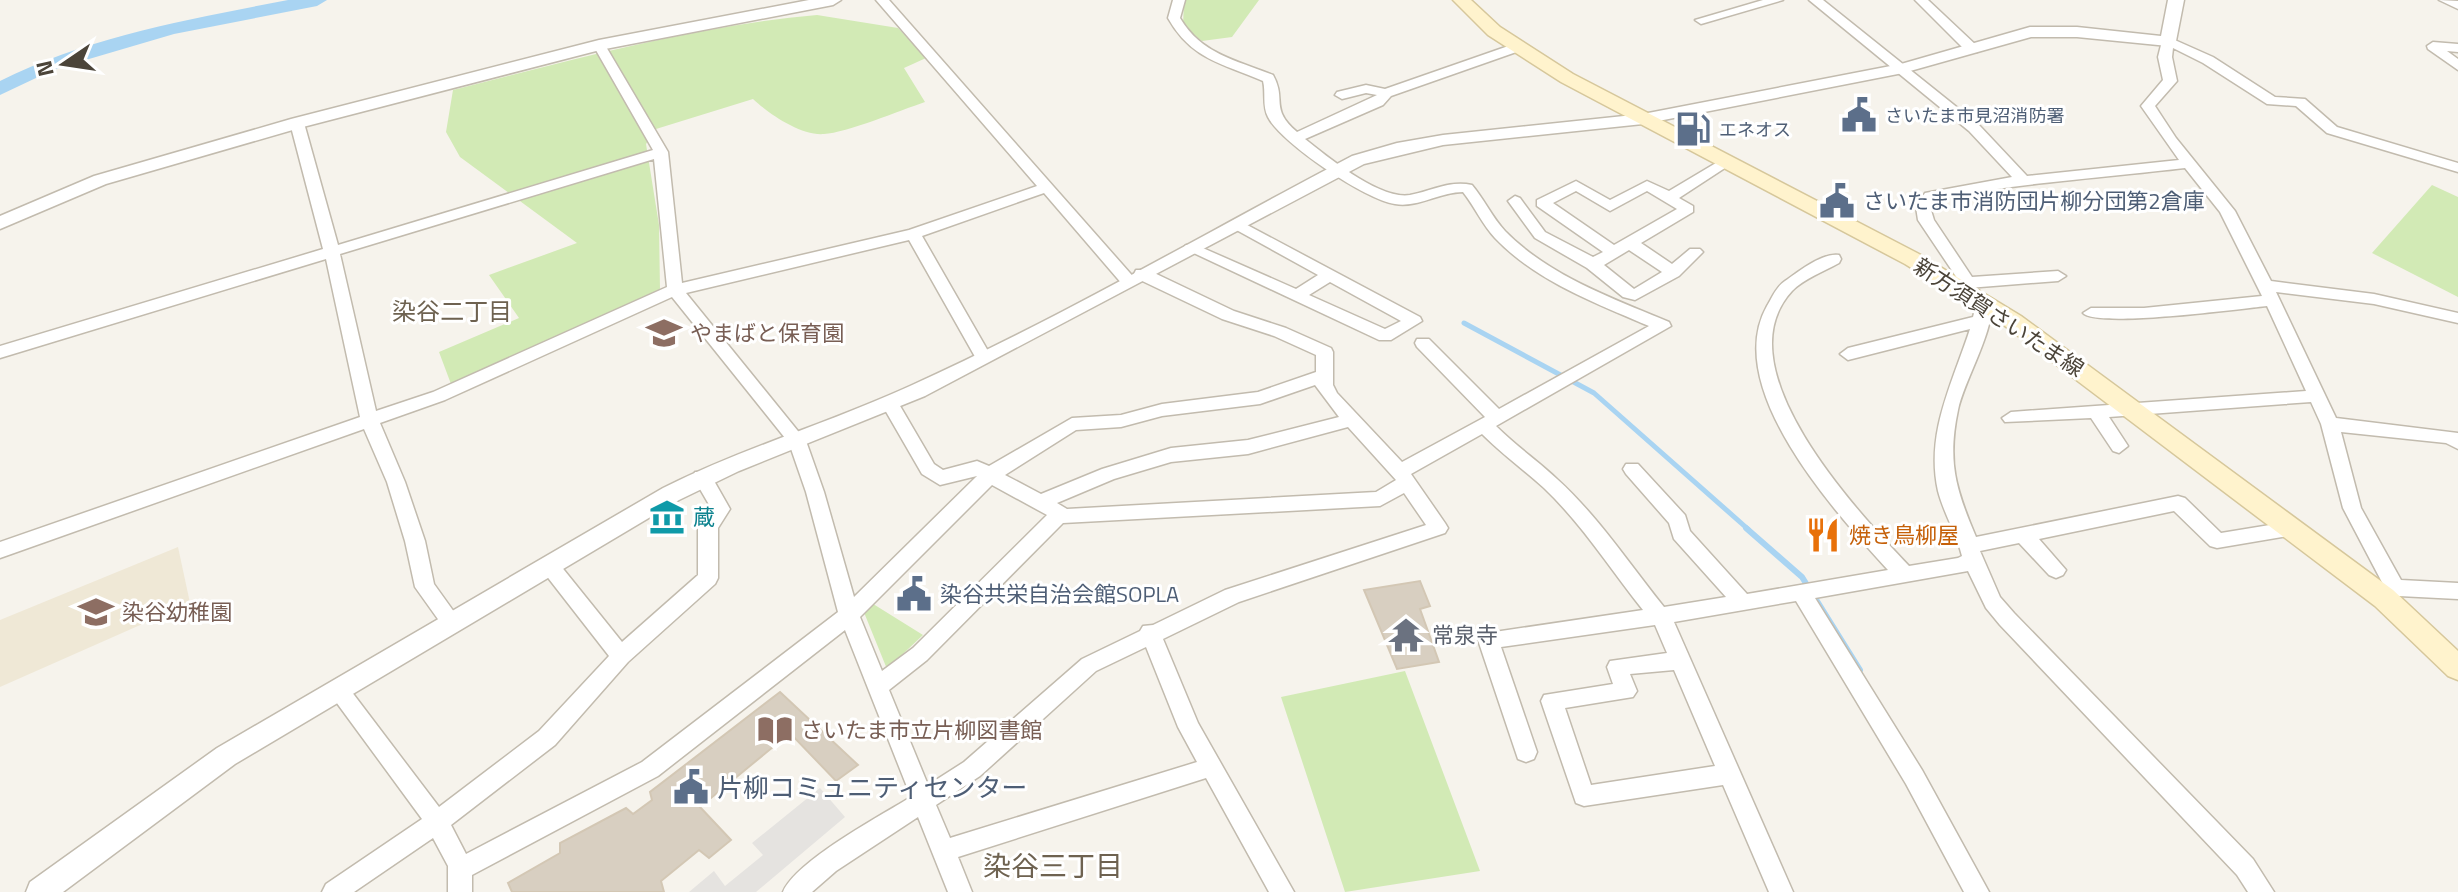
<svg xmlns="http://www.w3.org/2000/svg" width="2458" height="892" font-family="'Titillium Web','Noto Sans JP',sans-serif">
<rect width="100%" height="100%" fill="#f6f3ec"/>
<path fill="#efe8d6" d="M178,547L190,603L0,687V620Z"/>
<path fill="#d2eab5" d="M1184,0H1259L1232,37L1202,41L1183,26Z
M817,15L898,28L926,58L904,68L925,102C901,110 846,133 824,134C801,136 769,114 753,99L656,129L646,144L659,225L660,290L451,384L439,352L519,318L489,275L577,243L460,157L446,132L453,90C573,60 693,26 817,15Z
M2432,185L2458,197V297L2372,253Z
M870,602L923,635L887,669L863,610Z
M1405,671L1480,871L1345,892L1281,697Z"/>
<path fill="#e5e3e0" d="M820,788L845,817L756,892H689L714,871L725,886L763,855L752,843Z"/>
<g fill="none" stroke-linecap="round" stroke-linejoin="round">
<path stroke="#a9d4f2" stroke-width="5" d="M1464,323L1594,393L1749,530"/>
<path stroke="#a9d4f2" stroke-width="6" d="M1746,528L1802,577L1860,670"/>
<path fill="#a9d4f2" fill-rule="evenodd" d="M288,0H327L317,6L174,34L55,69L0,95V81C90,36 190,19 288,0Z"/>
</g>
<path fill="#d8cfc1" stroke="#d3c7b4" stroke-width="2" d="M1420,581L1430,606L1420,609L1439,662L1397,669L1364,590Z
M780,692L858,765L836,781L790,733L700,807L731,840L709,858L699,850L661,881L664,892H512L508,883L560,853V843L626,808L633,814L652,800L650,792Z"/>
<g fill="none" stroke-linecap="round" stroke-linejoin="round">
<g stroke="#c2bbae" stroke-width="3">
<path id="minor" d="M876,0H889L1137,281L1129,286L1123,285L1044,193L922,236L992,358L984,364L978,362L909,240L686,293L806,441L824,492L854,597L977,476L940,485L922,474L881,403L884,399H896L934,464L943,470L977,461L989,466L1072,418L1121,415L1162,404L1258,392L1316,372V355L1274,336L1222,319L1136,278L1134,274L1136,270H1148L1234,311L1286,328L1331,348L1333,352V385L1337,393L1402,462L1485,417L1417,347L1415,343L1417,339H1429L1499,409L1649,326C1595,303 1536,281 1495,238C1482,224 1475,207 1463,192C1440,192 1418,208 1395,204C1366,200 1281,143 1268,117C1262,106 1266,92 1263,81C1221,63 1191,59 1168,18L1173,0H1185L1180,18C1201,54 1236,60 1273,75C1287,100 1269,108 1297,132L1377,95L1366,93L1342,99L1335,95L1337,92L1366,85L1385,89L1517,43L1523,47L1522,50L1391,96L1383,105L1305,139C1329,158 1380,200 1410,195C1431,191 1450,180 1472,185C1484,199 1492,217 1505,231C1549,276 1612,298 1669,322L1671,326L1496,426C1516,446 1538,461 1557,479C1598,516 1630,565 1664,607L1726,597L1674,539L1669,523L1626,474L1623,469L1626,464H1638L1685,515L1690,531L1747,594L1888,570C1836,513 1721,388 1767,306C1772,298 1776,287 1785,281C1798,272 1823,252 1839,255L1841,259L1839,263C1825,271 1803,279 1792,291C1721,368 1858,512 1909,566L1958,558L1962,556L1960,549C1954,529 1943,511 1938,491C1925,433 1953,382 1970,329L1848,360L1840,354L1848,348L1973,317L1978,298H1990C1999,323 1964,380 1958,410C1947,462 1956,490 1976,537L2178,496L2185,498L2221,533L2294,521L2301,523L2304,528L2301,533L2294,535L2217,548L2210,546L2174,511L2039,539L2066,570L2063,575L2056,578L2049,575L2019,543L1980,551L2000,597L2014,613L2253,859L2274,892H2248L2237,875L2000,625L1986,608L1968,571L1815,598L1922,770L1989,892H1964L1906,784L1796,601L1674,622L1793,892H1769L1723,785L1584,806L1576,803L1541,701L1544,695L1613,684L1607,667L1610,661L1667,653L1655,625L1501,647L1537,752L1534,759L1526,762L1518,759L1478,640L1481,634L1643,610C1611,570 1582,524 1544,488C1524,470 1502,454 1482,434L1411,474L1445,523L1448,528L1445,533L1239,602L1163,639L1198,723L1294,892H1269L1206,778L958,857L972,892H948L918,817L836,871L812,892H783C796,861 880,816 911,797L845,630L658,776L472,875V892H448V866L433,838L354,892H322L326,884L422,819L331,695L327,689L331,683L338,680L345,683L439,807L539,731L609,656L542,570L539,565L542,560L549,557L556,560L622,642L698,575V527L711,508L693,477L695,472H709L730,509L718,528V578L715,584L628,662L555,745L451,825L466,854L642,762L838,612L806,492L789,443L672,297L445,400L380,423L405,482L425,541L434,584L462,623L459,629L452,631L445,629L415,587L405,541L387,482L364,429L0,558V542L360,417L326,259L0,358V346L323,249L290,123L292,120L297,119L304,123L338,245L653,150L593,45L599,41L605,45L668,152L682,283L909,230L1037,186ZM654,159L667,287L433,392L376,411L340,254ZM1315,385L1339,417L1248,440L1171,448L1102,469L1041,494L1005,475L1076,430L1121,427L1162,416L1260,404ZM1348,427L1396,480L1376,492L1067,509L1057,503L1114,479L1171,462L1248,454ZM992,485L1047,515L913,648L882,671L860,617ZM1404,493L1426,525L1225,590L1153,625L1143,626L1140,631L1082,659L964,762L928,785L889,690L927,660L1063,523L1380,506ZM1146,647L1178,727L1197,762L950,838L936,805L980,776L1096,671ZM1674,670L1715,766L1591,785L1565,708L1633,697L1637,691L1630,674Z
M1763,0H1783L1701,24L1695,20Z
M1809,0H1823L1979,125L2027,176L2179,160L2141,106L2163,80L2158,57L2162,41L2168,37L2213,57L2275,97L2305,99L2337,127L2458,163V172L2327,133L2296,106L2267,104L2203,63L2173,48L2172,57L2177,81L2155,106L2176,138L2235,211L2271,281L2374,294L2458,313V323L2374,304L2276,292L2336,418L2458,433V449L2446,443L2341,432L2361,508L2401,580L2458,583V599L2399,596L2388,602L2381,600L2378,594L2384,586L2343,508L2321,424L2311,402L2109,417L2128,446L2119,453L2113,451L2091,418L2005,422L2002,418L2011,412L2306,391L2267,306C2238,309 2097,328 2083,313L2091,308H2144L2262,296L2220,212L2185,168C2101,178 2018,183 1935,199L1930,207L1934,220L1972,277L2058,271L2066,276L2058,281L1968,288L1952,287L1950,283L1957,278L1918,220L1916,207L1925,193L2012,177L1969,131Z
M1915,0H1928L1977,46V52H1967Z
M2439,0L2458,1V9Z
M2433,42L2458,44V52L2447,51L2458,59V70L2428,49L2427,46Z
M1726,157L1733,161L1731,164L1679,198L1693,206V212L1641,243L1672,264L1690,249H1700L1703,252L1679,276L1635,300L1623,297L1587,268L1535,238L1508,201L1515,196L1520,198L1545,232L1593,257L1603,252L1537,206V200L1576,181L1610,200L1647,181L1669,191ZM1576,191L1610,211L1647,191L1677,209L1614,245L1553,203ZM1629,250L1662,272L1634,289L1604,265Z
M1236,219L1420,317L1422,321L1391,340H1379L1183,248L1186,245H1196L1296,289L1318,275L1231,227L1228,224ZM1330,282L1401,321L1385,329L1309,295Z"/>
</g>
<g stroke="#c2bbae" stroke-width="3">
<path id="tertiary" d="M809,0H841L833,5L600,50L303,127L106,184L0,229V216L94,176L291,119L599,40Z
M2168,0H2184L2176,41L2168,46L2077,37H2031L1903,73L1643,124L1443,145L1364,164L925,396L739,471L679,500L235,764L63,892H26L30,882L217,748L663,488C743,448 829,423 910,386C1061,318 1205,233 1352,156L1397,143L1443,135L1643,114L1901,64L2030,27H2077L2161,36Z"/>
</g>
<g stroke="#d6c79b" stroke-width="3">
<path id="secondary" d="M1453,0H1471L1500,27L1573,74L1919,254L2021,316L2393,590L2458,651V680L2448,676L2375,606L2005,326L1905,264L1561,82L1488,35Z"/>
</g>
<use href="#minor" fill="#fff" fill-rule="evenodd"/>
<use href="#tertiary" fill="#fff" fill-rule="evenodd"/>
<use href="#secondary" fill="#fff3cd" fill-rule="evenodd"/>
</g>
<defs>
<g id="civic-bare" transform="scale(2.76)"><path d="M-.6-6.5H3V-4.5H.6V-3L4-1V1h2V6H-6V1h2V-1L-.6-3ZM-1.2 2.5V6h2.4V2.5Z" fill="#5c6f8a" stroke="#fff" stroke-width="2.5" paint-order="stroke"/></g>
<g id="fuel-bare" transform="scale(2.76)"><path d="M-5.5-6h7V0h2V4h1.3V-2.5L3-4.5l.8-.8L6-3V5H2.5V1h-1V6h-7ZM-4.2-4.7v3.2H.2V-4.7Z" fill="#5c6f8a" stroke="#fff" stroke-width="2.5" paint-order="stroke"/></g>
<g id="school-bare" transform="scale(2.76)"><path d="M0-5L7-2L0 1L-7-2ZM-4 1L0 2.5L4 1V4Q0 6-4 4Z" fill="#8d6e63" stroke="#fff" stroke-width="2.5" paint-order="stroke"/></g>
<g id="museum-bare" transform="scale(2.76)"><path d="M0-6L6-3V-2H-6V-3ZM-5-1h2V3h-2ZM-1-1h2V3h-2ZM3-1h2V3H3ZM-6 4H6V6H-6Z" fill="#0f9aa8" stroke="#fff" stroke-width="2.5" paint-order="stroke"/></g>
<g id="restaurant-bare" transform="scale(2.76)"><path d="M-5-6h1v4h1v-4h1v4h1v-4h1v5L-1.5 .5V6h-2V.5L-5-1ZM5-6V6H3V1.5H1.5Q1.5-4 5-6Z" fill="#e8710a" stroke="#fff" stroke-width="2.5" paint-order="stroke"/></g>
<g id="temple-bare" transform="scale(2.76)"><path d="M0-6L5-2H3V0L6.5 2.5H4V6H1.5V3h-3V6H-4V2.5H-6.5L-3 0V-2H-5Z" fill="#6b7280" stroke="#fff" stroke-width="2.5" paint-order="stroke"/></g>
<g id="library-bare" transform="scale(2.76)"><path d="M-6-4Q-3-5.5-.7-3.5V5Q-3 3-6 4ZM6-4Q3-5.5 .7-3.5V5Q3 3 6 4Z" fill="#8d6e63" stroke="#fff" stroke-width="2.5" paint-order="stroke"/></g>
</defs>
<g fill-rule="evenodd">
<use href="#civic-bare" x="1859" y="115"/>
<use href="#fuel-bare" x="1693" y="129"/>
<use href="#civic-bare" x="1837" y="201"/>
<use href="#school-bare" x="664" y="333"/>
<use href="#museum-bare" x="667" y="517"/>
<use href="#restaurant-bare" x="1823" y="535"/>
<use href="#civic-bare" x="914" y="594"/>
<use href="#school-bare" x="96" y="612"/>
<use href="#temple-bare" x="1406" y="635"/>
<use href="#library-bare" x="775" y="730"/>
<use href="#civic-bare" x="691" y="787"/>
</g>
<g text-anchor="middle" dominant-baseline="central" stroke-width="6" stroke-linejoin="round" paint-order="stroke">
<g font-size="18" fill="#4e5e75" stroke="#fff" text-anchor="start">
<text x="1885" y="115">さいたま市見沼消防署</text>
<text x="1719" y="129">エネオス</text>
</g>
<g font-size="22" fill="#4e5e75" stroke="#fff" text-anchor="start">
<text x="1863" y="201">さいたま市消防団片柳分団第2倉庫</text>
<text x="940" y="594">染谷共栄自治会館SOPLA</text>
</g>
<g font-size="22" fill="#4b4439" stroke="#fff">
<text transform="translate(1999 317) rotate(33)">新方須賀さいたま線</text>
</g>
<g font-size="22" fill="#785e54" stroke="#fff" text-anchor="start">
<text x="690" y="333">やまばと保育園</text>
<text x="122" y="612">染谷幼稚園</text>
<text x="801" y="730">さいたま市立片柳図書館</text>
</g>
<g font-size="22" fill="#0d838f" stroke="#fff" text-anchor="start">
<text x="693" y="517">蔵</text>
</g>
<g font-size="22" fill="#c56008" stroke="#fff" text-anchor="start">
<text x="1849" y="535">焼き鳥柳屋</text>
</g>
<g font-size="22" fill="#5b616d" stroke="#fff" text-anchor="start">
<text x="1432" y="635">常泉寺</text>
</g>
<g font-size="24" fill="#6e6250" stroke="#fff">
<text x="452" y="311">染谷二丁目</text>
</g>
<g font-size="26" fill="#4e5e75" stroke="#fff" text-anchor="start">
<text x="717" y="787">片柳コミュニティセンター</text>
</g>
<g font-size="28" fill="#6e6250" stroke="#fff">
<text x="1053" y="865">染谷三丁目</text>
</g>
</g>
<g transform="translate(64 64) rotate(257)" stroke="#ffffff" stroke-width="6" paint-order="stroke">
<path d="M0-6L14 30L0 20L-14 30Z" fill="#4b4439"/>
<text y="-12" font-size="22" font-weight="bold" text-anchor="middle" fill="#4b4439">N</text>
</g>
</svg>
